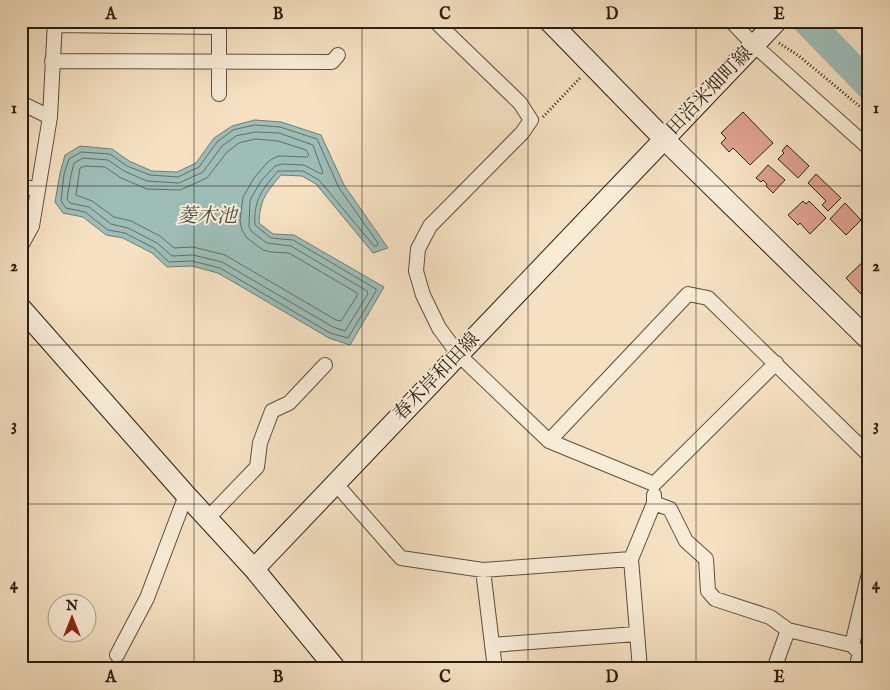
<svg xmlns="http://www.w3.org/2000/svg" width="890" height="690" font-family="'IM FELL English','Noto Serif JP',serif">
<rect width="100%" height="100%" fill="#f5e1c2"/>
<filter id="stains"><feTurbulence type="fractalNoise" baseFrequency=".004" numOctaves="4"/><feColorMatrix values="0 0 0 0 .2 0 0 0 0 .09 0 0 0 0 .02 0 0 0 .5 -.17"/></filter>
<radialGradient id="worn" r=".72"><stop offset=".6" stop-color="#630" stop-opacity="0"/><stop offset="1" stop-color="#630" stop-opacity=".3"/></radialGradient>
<path fill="#9dbdb7" stroke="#6f7d75" d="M255,120L281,122L321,135L344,185L388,248L373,253L316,184L302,176L281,175C266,193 260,199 259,223L273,234L294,235L384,287L350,345L329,338L218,273L192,266L167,267L152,253L123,238L106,235L83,217L63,213L55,202L60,173L65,155L80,146L112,149L129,161L152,171L177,172L196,163L214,138L232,126Z"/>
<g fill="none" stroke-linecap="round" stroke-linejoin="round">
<path stroke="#646e64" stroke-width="1" d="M255,125L280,127L317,139L339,188L378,243L377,246H374L319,180L303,171H278C263,188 253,201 255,225L271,238L293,240L376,289V291L348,338L330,333L220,268L192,261L169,262L154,248L125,233L108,230L85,212L66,208L61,201L64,174L69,159L81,152L110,154L127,166L150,175L178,177L199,167L217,142L233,130Z
M256,132L279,133L313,145L323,173L321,174L304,165L282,164L275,166L261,181L250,200L249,227L252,232L267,243L291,246L367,291L368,294L345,331L333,327L222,262L193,255L172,256L157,243L128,228L111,224L89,207L70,203L67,199L71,175L74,163L83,158L108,160L124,171L147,181L179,183L203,172L222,146L236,136Z
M256,139L278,141L306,150L309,155L307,157L279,156L272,159L267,163L254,178L243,197L240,221L242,230L247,238L263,250L271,252L289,253L357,293V296L341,321L336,320L225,255L193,247L174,248L160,236L131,221L114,217L92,201L76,195L80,168L85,166L105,167L121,178L147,189L180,190L207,178L227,152L239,143Z"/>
<path stroke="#9dbdb7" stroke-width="29" d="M807,21L869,85"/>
</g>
<path fill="#dfa18f" stroke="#2a1e12" d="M743,112L773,143L750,165L733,148L729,152L721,143L726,138L721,133Z
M787,145L809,166L798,178L778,159L784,153L782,151Z
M768,165L785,180L773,193L766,186L767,184L763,180L761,182L756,178Z
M816,174L841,198L828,211L822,205L826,201L808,183Z
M803,201L806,204L809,201L826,218L810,234L800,223L798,225L788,215Z
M845,203L861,220L846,235L830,219Z
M869,256V291L868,292L866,291L862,295L846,278Z"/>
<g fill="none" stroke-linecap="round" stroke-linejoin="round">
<g stroke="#5d4f3e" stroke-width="16">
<path id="street" d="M219,21V94
M435,21L520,103L531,120L522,133L430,226L418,249L416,271L423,295L439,328L459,355L549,441L654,484L776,363
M731,21L754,45L869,148
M54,25L219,27
M52,61L332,62L338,55
M21,103L50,117
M21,187L38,189
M21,246L32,226L50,117L55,21
M549,441L688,294L708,298L869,455
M336,484L401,558L483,570L631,559L654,503
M654,495V503L670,509L686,541L706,559L708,591L715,599L770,617L788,630L852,645L860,653
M207,519L257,467L260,443L272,411L289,403L325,365
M631,559L640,669
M483,570L495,669
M492,645L636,634
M852,645L869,573
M117,655L147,598L186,495
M774,669L788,630
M856,669L860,653L868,655"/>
</g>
<g stroke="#2a1e12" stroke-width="22">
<path id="secondary" d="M549,21L664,139L869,340
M21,308L186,495L254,569L336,669
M254,569L777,21"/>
</g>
<path stroke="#2a1e12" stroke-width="3" stroke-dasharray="1 2.5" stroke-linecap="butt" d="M779,43L799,56L869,114
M543,117L580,78"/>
<use href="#street" stroke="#f8ecd7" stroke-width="14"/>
<use href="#secondary" stroke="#f8ecd7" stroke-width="20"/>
</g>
<path fill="none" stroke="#2a1e12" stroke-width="1" stroke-opacity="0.55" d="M194,21V669M362,21V669M528,21V669M696,21V669M21,186H869M21,345H869M21,504H869"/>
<g text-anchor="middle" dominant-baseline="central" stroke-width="4" stroke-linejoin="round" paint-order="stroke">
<g font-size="19" fill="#2a1e12" stroke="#f8ecd7">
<text transform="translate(710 91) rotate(-46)">田治米畑町線</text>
<text transform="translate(437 377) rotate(-46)">春木岸和田線</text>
</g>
<g font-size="20" font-style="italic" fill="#4c4e44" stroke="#f8ecd7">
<text x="207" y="216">菱木池</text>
</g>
</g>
<rect width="890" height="690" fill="none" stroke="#f5e1c2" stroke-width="55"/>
<g transform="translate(72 618)"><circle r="24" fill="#f8ecd7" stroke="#a69a88"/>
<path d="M0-4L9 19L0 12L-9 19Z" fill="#8f2418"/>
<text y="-8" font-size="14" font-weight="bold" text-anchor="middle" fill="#2a1e12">N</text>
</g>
<rect x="28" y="28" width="834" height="634" fill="none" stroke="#2a1e12" stroke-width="2"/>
<g font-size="16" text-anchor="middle" font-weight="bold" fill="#2a1e12">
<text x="111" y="19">A</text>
<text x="278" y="19">B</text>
<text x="445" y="19">C</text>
<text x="612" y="19">D</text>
<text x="779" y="19">E</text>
<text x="14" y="113">1</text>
<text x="876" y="113">1</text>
<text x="14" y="271">2</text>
<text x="876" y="271">2</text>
<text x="14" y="430">3</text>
<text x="876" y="430">3</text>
<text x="14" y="589">4</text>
<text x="876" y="589">4</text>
<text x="111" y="682">A</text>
<text x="278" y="682">B</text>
<text x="445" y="682">C</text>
<text x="612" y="682">D</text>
<text x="779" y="682">E</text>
</g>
<rect width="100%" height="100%" filter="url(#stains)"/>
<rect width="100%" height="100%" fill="url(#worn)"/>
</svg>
